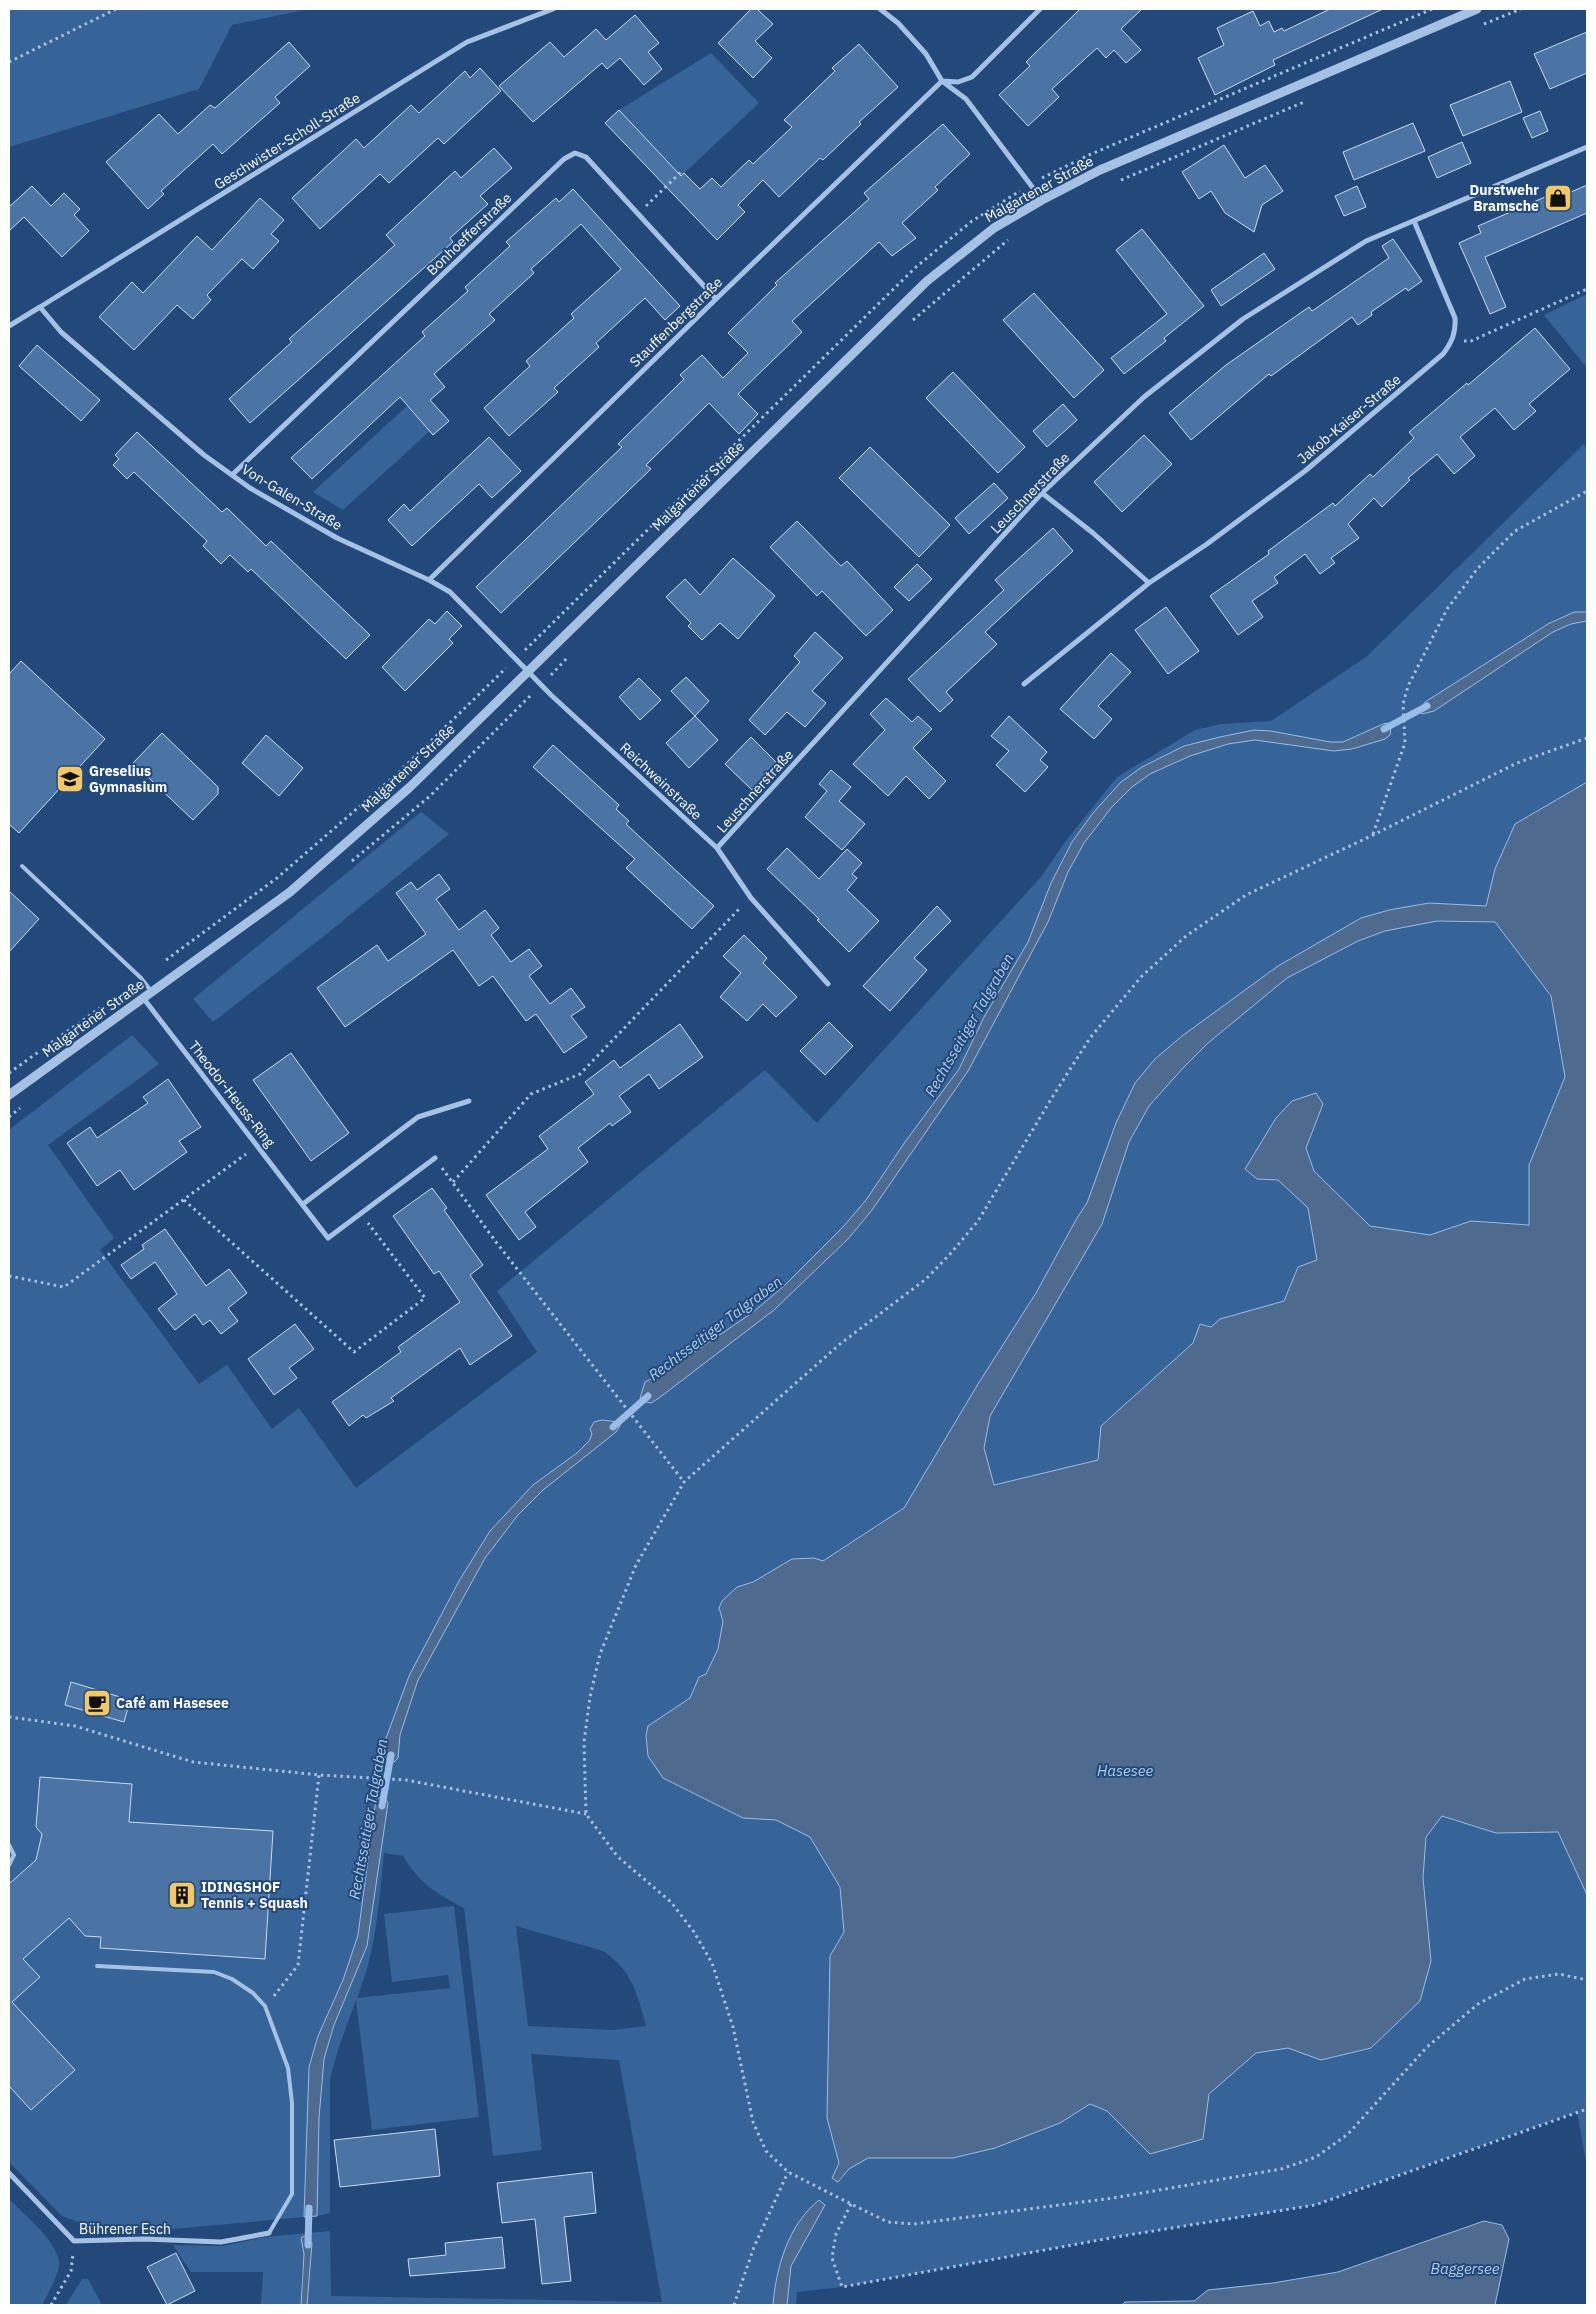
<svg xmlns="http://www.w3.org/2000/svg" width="1596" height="2314" font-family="'IBM Plex Sans',sans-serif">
<rect width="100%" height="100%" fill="#22497a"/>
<path fill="#366398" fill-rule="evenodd" d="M9,9H309L232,25L199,89L9,147Z
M711,53L759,103L681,176L619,110Z
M1587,294V368L1544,315Z
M407,406L430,431L343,510L313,492Z
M1584,444L1587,449V2167L1577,2112L1315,2205L1116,2237L842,2287L797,2292L796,2305H307L312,2243C299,2261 302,2283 301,2305H261L263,2272H191L173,2245L222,2246L265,2237L330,2231L331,2296L662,2302L619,2060L531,2054L542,2150L493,2156L464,1908C437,1894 419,1883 403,1856L384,1853C379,1903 376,1952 357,1998L450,1988L448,1975L392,1982L384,1914L454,1906L479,2117L372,2130L356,2000L339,2047L330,2078V2213L317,2216L319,2118L324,2059L334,2025L367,1946L369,1851L358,1935L343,1980L318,2036L309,2067L304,2217L162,2230L84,2224L62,2216L9,2162V1130L132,1035L159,1064L48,1145L114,1238L100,1250L199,1384L227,1365L272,1429L299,1408L356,1488L537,1352L497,1291L765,1070L817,1123L1041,877L1065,842L1117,777L1195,730L1221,724L1271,721L1366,657ZM516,1926L603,1951C632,1970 638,1995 646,2026L613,2030L528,2026Z
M421,812L449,834L323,937L213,1022L193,999Z
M9,2199C24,2215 56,2239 59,2262C60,2272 47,2296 42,2305H9Z
M82,2279H88L102,2305H66Z"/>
<path fill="#4e6b8f" stroke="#99bde6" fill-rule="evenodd" d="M1574,612H1587V621L1571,624L1553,632L1434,711L1422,714L1419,710L1425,702L1548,624Z
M1388,723L1391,727L1390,735L1385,739L1352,749L1334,751L1255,740L1228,744L1190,756L1150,774L1132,787L1111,808L1084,843L1068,872L1048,922L968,1071L872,1210L848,1239L774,1310L659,1398L651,1403L642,1401L640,1398L645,1382L666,1371L752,1313L785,1285L843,1227L866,1200L905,1142L959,1069L984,1017L1028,942L1051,883L1072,842L1093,813L1121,782L1142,767L1184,746L1220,737L1254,730L1271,731L1330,742H1343L1383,724Z
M1587,782V1895L1558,1832L1496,1833L1442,1816L1426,1837L1423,1878L1431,1961L1420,2001L1371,2048L1321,2060L1288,2048L1256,2053L1209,2094L1203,2139L1150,2154L1107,2111L1090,2104L1060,2123L995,2148L953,2158H868L849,2169L838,2182L832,2178L839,2163L827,2118L830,1956L844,1932L840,1887L810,1837L776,1820L743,1818L663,1778L648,1756L646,1735L648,1726L690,1698L699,1677L706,1674L718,1649L723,1621L719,1608L722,1601L737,1587L753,1582L792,1559L814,1558L823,1561L904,1508L978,1384L1036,1293L1077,1218L1087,1203L1116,1123L1135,1083L1155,1059L1182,1036L1278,966L1361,918L1389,910L1429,903L1486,906L1495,869L1515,824ZM1437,921L1495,922L1551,996L1565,1077L1529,1165V1225L1471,1221L1430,1235L1370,1226L1314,1171L1306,1148L1323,1104L1316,1093L1292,1101L1276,1118L1245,1169L1257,1179L1278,1180L1308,1208L1317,1260L1298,1267L1284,1301L1220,1319L1211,1327L1200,1324L1193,1343L1101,1426L1098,1460L994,1485L984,1448L990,1416L1102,1224L1129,1142L1149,1106L1183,1068L1208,1043L1287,978L1358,941L1385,931Z
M602,1420L619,1422L620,1426L616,1432L543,1490L518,1515L485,1558L418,1680L400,1735L398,1758L394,1762H389L383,1755L382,1749L409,1676L459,1581L490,1531L533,1485L577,1453L589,1441L592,1434L590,1429L594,1422Z
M383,1796L388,1803L367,1946L334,2025L324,2059L319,2118L317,2216L304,2217L309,2067L318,2036L343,1980L358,1935L376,1799Z
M819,2200L825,2205L791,2266L787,2305H773C776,2268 788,2225 819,2200Z
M1484,2221L1502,2225L1509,2239L1495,2305H1122L1125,2302L1194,2301L1208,2290L1273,2283L1338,2272Z
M304,2236L308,2237L312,2243L307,2305H301L304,2254L301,2238Z"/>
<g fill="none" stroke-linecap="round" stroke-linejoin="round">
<path stroke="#99bde6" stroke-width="7" d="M1384,729L1427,706
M613,1427L648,1396
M382,1806L391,1755
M308,2245L309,2208"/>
</g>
<path fill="#4b73a3" stroke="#c7dcf4" d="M751,9H757L773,24L755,41L772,58L753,78L718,43Z
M1080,9H1142L1121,29L1141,50L1126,63L1114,50L1106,58L1097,48L1052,89L1059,97L1028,126L999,95L1030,66L1026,62Z
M1330,9H1383L1273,60L1275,65L1215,95L1198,58L1224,45L1217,28L1253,11L1260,26L1269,21L1274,32L1282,28L1284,31Z
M635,15L659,43L648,52L662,69L644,85L620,58L607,69L602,63L533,122L499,86L550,42L564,57L596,29L606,40Z
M1587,32V73L1550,89L1534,54Z
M289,42L310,66L275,97L280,103L222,154L213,144L161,191L164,194L148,209L106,162L159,114L178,134L210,105L215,108Z
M859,44L898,87L859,122L861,124L823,160L820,158L779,197L763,180L738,205L745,212L717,240L605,123L619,110L681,176L684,173L700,189L712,178L721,187L749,160L753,164L792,127L784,120L835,71L832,68Z
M480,68L501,91L444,144L438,138L389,183L380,174L320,229L292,198L356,139L364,148L411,105L419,113L465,71L470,78Z
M1510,81L1522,112L1463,136L1450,105Z
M1540,111L1548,131L1532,138L1523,118Z
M1413,123L1425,151L1354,180L1343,152Z
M943,124L970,154L935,187L938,190L902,223L916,238L892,256L879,242L792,321L802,332L738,394L758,414L739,434L709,403L646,465L651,469L501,613L476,587L622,447L618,444L684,379L680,375L702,355L723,378L748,353L728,333L777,285L775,283L869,199L864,193Z
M1462,142L1471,163L1437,178L1428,157Z
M1224,145L1245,178L1265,165L1283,191L1262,205L1254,232L1225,213L1211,191L1199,199L1182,172Z
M494,148L512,168L480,196L488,204L450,238L453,242L250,423L229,399L292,342L289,339L395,245L386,235L455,171L461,178Z
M1587,185V213L1485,257L1506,307L1490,314L1459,243L1481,233L1478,226L1568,187L1571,192Z
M32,186L51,206L64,193L80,209L74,215L89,231L62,257L24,217L9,231V207Z
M1357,186L1366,207L1344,216L1335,196Z
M573,189L680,306L665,320L645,298L596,343L599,347L554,388L558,392L509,436L484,408L530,366L526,361L574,318L571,314L621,269L581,224L531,269L534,273L489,314L495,320L434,374L445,387L430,400L449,421L433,435L400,397L312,479L291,458L425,336L422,332L468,291L465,287L510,246L506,242L556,198L559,202Z
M260,198L284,220L271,234L279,241L253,269L242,259L207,295L211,300L193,319L177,305L134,350L99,317L132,282L143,293L197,236L212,250Z
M1142,229L1204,306L1164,338L1166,341L1124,374L1111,358L1167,314L1116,250Z
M1393,239L1422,281L1408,291L1406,288L1371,312L1372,315L1358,325L1352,317L1271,376L1269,374L1191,440L1169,413L1226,365L1309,307L1312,311L1389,258L1382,246Z
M1264,253L1275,269L1221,306L1211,290Z
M1034,293L1104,370L1074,398L1003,320Z
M1535,328L1570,369L1529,404L1536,411L1514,430L1495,408L1460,437L1475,456L1454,474L1437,454L1408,478L1410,480L1382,507L1374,498L1348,524L1359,538L1331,558L1335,563L1320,574L1305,554L1274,577L1278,583L1252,601L1263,617L1238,635L1210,596L1269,554L1268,551L1333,503L1335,506L1370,474L1373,477L1414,438L1409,432L1467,383L1468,385Z
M37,345L100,400L81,421L19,366Z
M953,372L1025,447L998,473L926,398Z
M1063,404L1077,420L1047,447L1033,431Z
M137,432L222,512L227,508L266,546L271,541L370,635L346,659L251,569L248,572L230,555L221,564L203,546L207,541L134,472L127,479L113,465L119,459L115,455Z
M1144,435L1172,464L1122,512L1094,482Z
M489,437L521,471L492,498L479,484L412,546L388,520L404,504L410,511Z
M870,447L950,525L919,557L839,478Z
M994,483L1008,498L969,534L955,518Z
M797,521L841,566L847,561L893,610L866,636L822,591L817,596L770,547Z
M1053,528L1073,551L985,632L997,644L946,692L953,700L940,712L908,679L1004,590L995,580Z
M733,558L775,596L738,639L720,623L702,640L688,626L691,623L666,597L685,579L700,595Z
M917,564L932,579L909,601L894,587Z
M1166,607L1199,651L1168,674L1135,630Z
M447,611L462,626L449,639L453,643L405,691L382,667L429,619L435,624Z
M815,632L843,658L812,691L826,703L805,727L787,712L765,735L749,720L800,662L794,656Z
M1111,653L1131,672L1098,706L1112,719L1094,739L1060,709Z
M21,661L105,739L19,833L9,824V674Z
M686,677L709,701L695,716L671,691Z
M639,678L661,700L640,720L619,697Z
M886,698L912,722L918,716L932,729L913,748L946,781L929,799L906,776L888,796L853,764L885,730L870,714Z
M695,716L718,740L689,768L666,743Z
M1009,716L1047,752L1040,760L1048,767L1025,792L996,765L1009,751L991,736Z
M162,733L218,787V794L193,820L133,763Z
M266,735L303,768L279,796L242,763Z
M751,737L778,764L752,790L725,764Z
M553,745L619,805L616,809L629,821L626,824L714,906L692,929L626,868L635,859L533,767Z
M831,770L851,787L839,801L865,824L842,850L805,817L827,791L819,784Z
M787,848L819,879L847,849L862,863L852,874L857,878L847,890L879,921L849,952L817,920L819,919L767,869Z
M439,874L450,889L436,899L459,930L485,910L499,928L491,935L511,962L529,949L542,966L529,976L550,1004L571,988L585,1007L571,1016L587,1037L564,1053L536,1014L526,1021L493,976L479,986L453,950L345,1027L317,988L377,945L388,961L426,934L396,893L411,882L417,890Z
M9,891L39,919L9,952Z
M937,906L951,921L914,958L927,970L890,1011L863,986Z
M744,935L767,958L763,963L797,997L776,1017L763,1004L747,1021L720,997L741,973L723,956Z
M829,1022L853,1046L825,1075L800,1051Z
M680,1024L703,1057L659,1089L649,1074L619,1096L631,1112L612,1126L610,1123L578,1148L588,1162L525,1212L536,1227L519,1240L486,1195L548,1149L539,1136L594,1094L585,1082L614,1060L620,1068Z
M291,1053L349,1133L311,1161L253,1080Z
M168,1079L201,1127L179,1141L187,1152L134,1190L120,1170L97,1186L67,1143L90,1127L97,1138L148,1103L143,1097Z
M432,1188L447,1208L444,1210L483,1265L470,1275L512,1336L470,1365L460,1348L391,1398L394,1401L366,1418L363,1415L349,1426L332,1402L401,1352L398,1347L460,1302L439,1271L434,1274L393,1216Z
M165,1229L206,1286L229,1269L247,1293L228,1308L238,1321L221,1334L210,1320L203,1325L195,1314L175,1330L158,1309L177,1294L155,1262L131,1279L121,1265L144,1249L142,1245Z
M295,1324L314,1349L289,1368L297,1378L274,1395L248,1359Z
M71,1682L130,1700L124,1722L65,1705Z
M40,1777L132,1784L129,1822L273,1831L265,1959L100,1948L101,1937L85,1936L69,1918L23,1959L40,1977L12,2002L75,2070L31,2110L9,2086V1884L36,1860L42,1834L36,1827Z
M435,2129L440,2176L340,2187L334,2140Z
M592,2172L596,2213L564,2217L571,2281L542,2284L535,2219L502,2223L497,2183Z
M502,2237L505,2268L410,2276L408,2259L446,2255L445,2243Z
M176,2253L195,2291L167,2305L147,2267Z"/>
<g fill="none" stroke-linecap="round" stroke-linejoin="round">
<path stroke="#a5c2e5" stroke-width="3" stroke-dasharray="2.5 4" stroke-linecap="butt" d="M1484,24L1521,9
M9,62L116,9
M1042,178L1089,155L1432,9
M1121,180L1304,102
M646,206L682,171
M913,320L1008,240
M1464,341H1471L1587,289
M525,650L916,267L972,221L1020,191
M551,675L567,658
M1587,738L1517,763L1373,835L1246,895L1186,936L1141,977L1090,1038L1053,1096L978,1221L951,1253L926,1279L840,1344L684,1482L636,1565L600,1654L590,1697L584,1742L586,1814L617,1856L671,1902L694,1932L712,1963L733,2027L753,2122L766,2151L788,2172L851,2204L888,2222L914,2224L1113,2198L1281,2169L1316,2157L1348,2134L1427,2047L1478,2004L1525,1979L1559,1974L1587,1980
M1373,834L1405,743L1403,704L1408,686L1447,609L1478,568L1515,531L1587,491
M352,861L430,796L532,694
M166,960L277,878L397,774L506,668
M9,1073L100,1008
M9,1117L20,1108
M442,1168L496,1242L684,1482
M453,1182L531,1094L580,1074L741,907
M184,1200L354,1352L425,1298L368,1223
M9,1276L64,1287L246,1154
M9,1717L75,1726L193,1762L319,1775L406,1780L586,1814
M274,1996L298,1965L319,1775
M851,2204L836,2234L832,2258L842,2287L1116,2237L1315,2205L1587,2109
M51,2305L71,2271L73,2254
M734,2305L754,2247L788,2172"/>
<path stroke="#a5c2e5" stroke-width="4" d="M22,866L141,978L152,992
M9,1845L14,1855L9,1865
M97,1966L214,1972L232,1979L253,1993L265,2006L288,2068L292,2103V2194L269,2233"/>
<path stroke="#a5c2e5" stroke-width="5" d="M880,9L898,23L926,54L942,81L966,99L1042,200
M40,307L467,42L553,9
M9,326L40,307L61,332L204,455L250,488L337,538L429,580L450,592L551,695L717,848L751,898L828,984
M233,474L564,159L575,153L586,157L716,299
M1042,493L1093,533L1149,583
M429,580L716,299L942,81L958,82L972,77L1040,9
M1024,684L1149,583L1207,544L1305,471L1443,354C1452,342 1456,333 1455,318L1414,221
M717,848L1042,493L1144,397L1243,319L1366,241L1587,147
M144,999L328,1238L435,1158
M303,1204L418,1117L469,1101
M9,2173L74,2241L144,2239L221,2242L269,2233"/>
<path stroke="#a5c2e5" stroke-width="9" d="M9,1095L290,892L410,787L927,281L994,228L1042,200L1100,170L1477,9"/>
</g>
<defs>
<g id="shop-square" transform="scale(1.4375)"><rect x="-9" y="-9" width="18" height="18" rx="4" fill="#f0c867" stroke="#22497a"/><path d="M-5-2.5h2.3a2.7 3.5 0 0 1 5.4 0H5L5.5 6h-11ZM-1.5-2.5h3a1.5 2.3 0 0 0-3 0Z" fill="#111"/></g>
<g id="school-square" transform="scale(1.4375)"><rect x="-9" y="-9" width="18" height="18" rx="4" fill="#f0c867" stroke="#22497a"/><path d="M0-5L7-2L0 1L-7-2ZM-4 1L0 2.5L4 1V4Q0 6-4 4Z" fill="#111"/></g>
<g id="cafe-square" transform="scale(1.4375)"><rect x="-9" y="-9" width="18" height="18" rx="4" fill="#f0c867" stroke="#22497a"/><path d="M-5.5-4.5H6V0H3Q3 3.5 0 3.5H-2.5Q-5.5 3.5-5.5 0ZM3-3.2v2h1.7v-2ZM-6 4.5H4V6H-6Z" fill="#111"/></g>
<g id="building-square" transform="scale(1.4375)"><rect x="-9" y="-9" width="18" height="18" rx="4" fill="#f0c867" stroke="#22497a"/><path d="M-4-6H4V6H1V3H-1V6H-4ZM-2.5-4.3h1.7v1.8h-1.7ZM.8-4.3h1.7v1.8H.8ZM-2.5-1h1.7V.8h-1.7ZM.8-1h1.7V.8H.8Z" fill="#111"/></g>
</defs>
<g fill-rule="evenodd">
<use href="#shop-square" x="1558" y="198"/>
<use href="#school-square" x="70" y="779"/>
<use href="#cafe-square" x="97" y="1703"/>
<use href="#building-square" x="182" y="1895"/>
</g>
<g text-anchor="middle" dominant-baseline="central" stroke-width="4" stroke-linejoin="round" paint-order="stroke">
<g font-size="14" fill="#fff" stroke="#22497a">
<text transform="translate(287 141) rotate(-32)">Geschwister-Scholl-Straße</text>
<text transform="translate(1039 189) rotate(-29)">Malgartener Straße</text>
<text transform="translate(469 234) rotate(-44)">Bonhoefferstraße</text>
<text transform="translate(676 322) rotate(-44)">Stauffenbergstraße</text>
<text transform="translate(1349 419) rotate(-40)">Jakob-Kaiser-Straße</text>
<text transform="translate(698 486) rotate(-44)">Malgartener Straße</text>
<text transform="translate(1030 493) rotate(-46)">Leuschnerstraße</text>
<text transform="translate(292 497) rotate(31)">Von-Galen-Straße</text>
<text transform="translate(408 768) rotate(-43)">Malgartener Straße</text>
<text transform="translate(661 781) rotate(43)">Reichweinstraße</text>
<text transform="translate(755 791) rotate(-48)">Leuschnerstraße</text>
<text transform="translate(93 1018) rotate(-36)">Malgartener Straße</text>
<text transform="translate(232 1094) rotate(52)">Theodor-Heuss-Ring</text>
<text x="125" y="2229">Bührener Esch</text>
</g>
<g font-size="14" font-weight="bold" fill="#fff" stroke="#22497a" text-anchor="start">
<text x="1539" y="190" text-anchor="end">Durstwehr<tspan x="1539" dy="16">Bramsche</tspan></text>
<text x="89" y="771">Greselius<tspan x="89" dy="16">Gymnasium</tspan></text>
<text x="116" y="1703">Café am Hasesee</text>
<text x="201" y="1887">IDINGSHOF<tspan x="201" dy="16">Tennis + Squash</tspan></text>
</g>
<g font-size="15" font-style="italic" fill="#b0cced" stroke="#22497a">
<text transform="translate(969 1025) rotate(-60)">Rechtsseitiger Talgraben</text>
<text transform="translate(715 1328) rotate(-37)">Rechtsseitiger Talgraben</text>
<text x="1125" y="1770">Hasesee</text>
<text transform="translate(368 1819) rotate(-80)">Rechtsseitiger Talgraben</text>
<text x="1465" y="2268">Baggersee</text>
</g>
</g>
<rect width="1596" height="2314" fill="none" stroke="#ffffff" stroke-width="20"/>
</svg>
